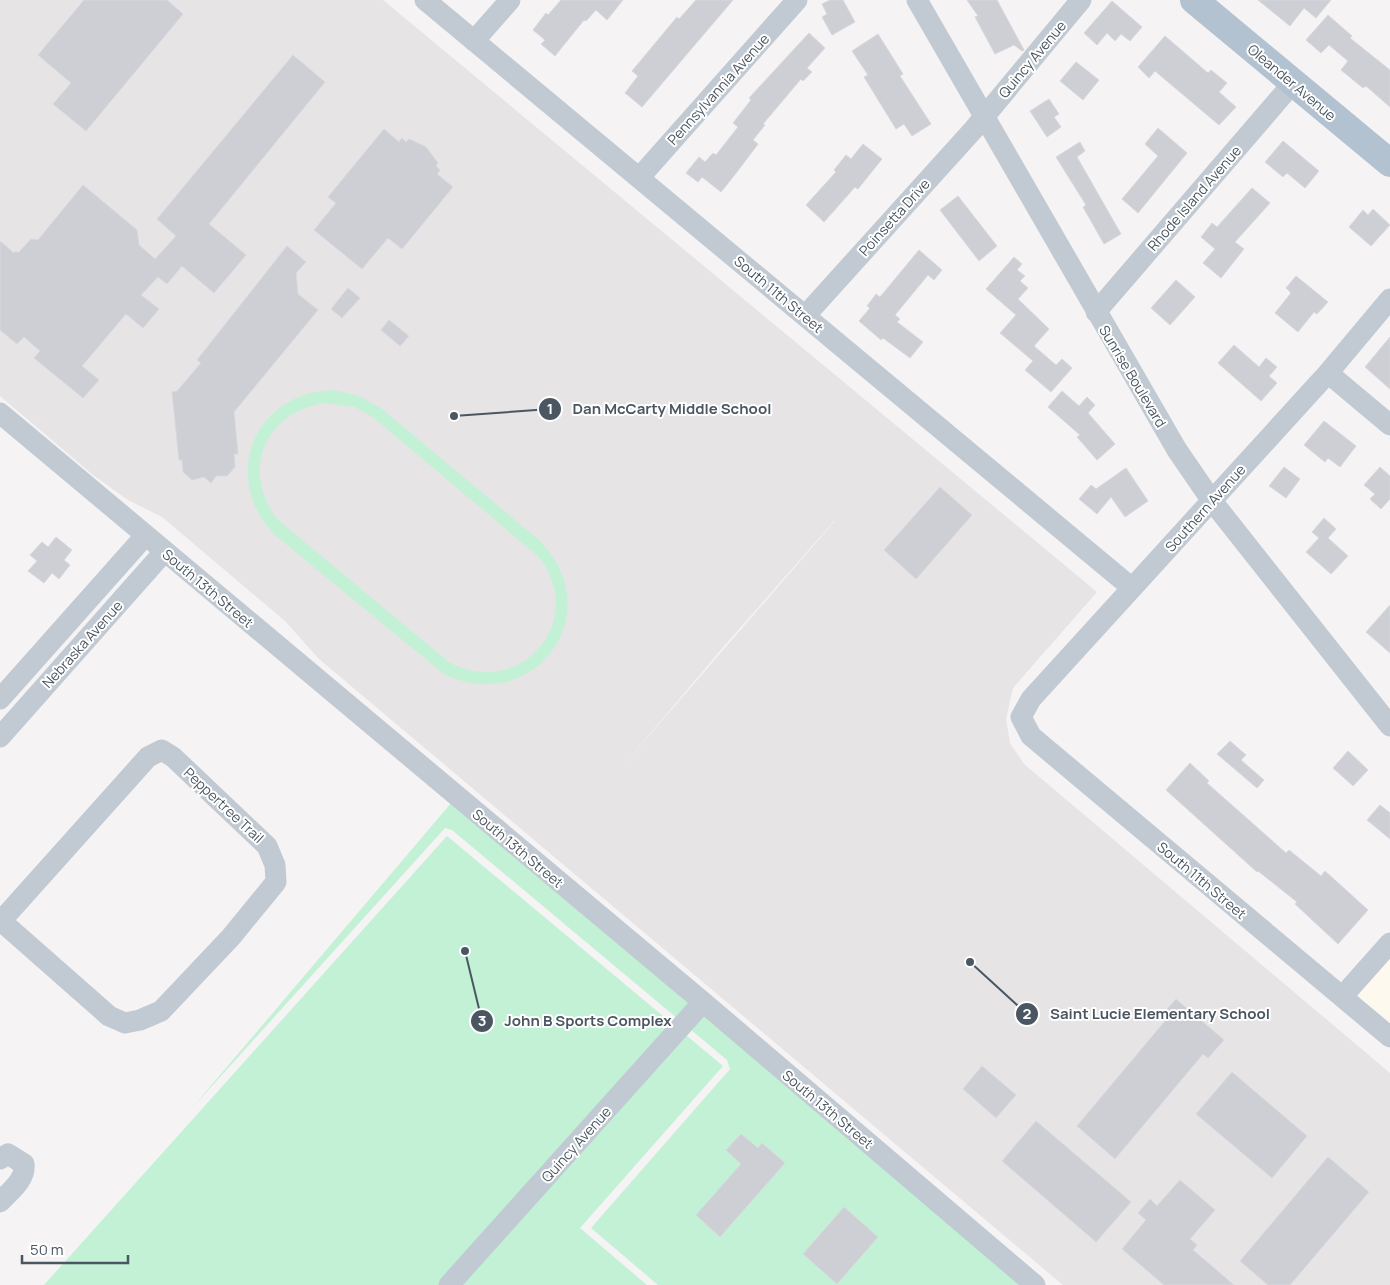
<svg xmlns="http://www.w3.org/2000/svg" width="1390" height="1285" font-family="Manrope,sans-serif">
<rect width="100%" height="100%" fill="#f5f3f3"/>
<path fill="#fdf9ef" d="M1390,955V1027L1353,997Z"/>
<path fill="#e6e4e5" fill-rule="evenodd" d="M0,0H383L1097,592L1013,688L1006,719L1010,743L1024,764L1390,1073V1285H1063L319,659L285,621L162,517L128,500L93,475L0,396ZM834,521V522L621,768L725,645Z"/>
<path fill="#c3f1d5" fill-rule="evenodd" d="M334,390L359,396L382,409L539,540C611,611 535,718 444,674L276,536C219,479 253,392 334,390ZM323,403L355,407L374,418L539,557C588,620 522,699 450,663L277,519C241,470 264,414 323,403Z
M452,802L692,1003L678,1019L452,830L445,828L192,1108Z
M447,836L723,1066L580,1228L647,1285H44Z
M704,1013L1024,1285H658L591,1228L730,1069L727,1060L690,1029Z"/>
<path fill="#cdcfd5" stroke="#d7d9de" d="M84,0H167L183,14L86,131L53,104L71,83L38,55Z
M561,0H623L607,20L596,10L586,21L584,20L555,56L541,44L545,40L533,30L546,13L548,15Z
M696,0H733L642,107L625,93L638,76L632,71L677,17L679,19Z
M830,0H843L855,22L832,35L822,17L827,14L822,4Z
M967,0H997L1024,50L1022,51L1014,45L995,54L975,17L978,16Z
M1258,0H1331L1316,18L1304,8L1290,26Z
M1112,1L1142,27L1130,41L1121,34L1115,41L1107,33L1097,45L1084,33Z
M1328,15L1352,36L1350,38L1390,70V107L1366,86L1363,88L1341,70L1348,61L1329,45L1321,53L1306,40Z
M809,33L825,48L807,68L812,72L803,81L801,79L763,124L765,125L753,140L758,144L737,172L721,192L702,177L698,182L686,173L699,157L705,162L713,153L716,155L738,127L733,123L751,100L749,98Z
M878,34L903,74L900,76L931,124L912,136L904,124L896,129L864,77L868,75L852,51Z
M1165,36L1208,73L1211,70L1227,83L1219,92L1236,107L1219,125L1155,71L1149,78L1138,67Z
M293,55L325,82L209,224L246,255L214,293L182,266L167,284L158,277L141,295L159,309L143,328L126,314L82,366L99,380L83,398L34,358L40,351L24,337L17,344L0,330V241L14,253L16,251L18,253L31,239L38,240L83,185L137,230L139,245L155,259L176,236L157,219Z
M1076,62L1099,80L1083,100L1060,81Z
M1049,99L1059,114L1054,117L1061,127L1047,137L1030,111Z
M1158,128L1187,153L1138,213L1122,199L1158,156L1145,144Z
M384,129L399,142L402,138L406,142L409,139L426,147L438,163L436,166L440,170L437,174L453,187L402,249L388,238L362,269L314,230L336,203L328,197Z
M1283,141L1319,171L1305,188L1287,173L1283,177L1265,162Z
M1080,142L1085,151L1077,157L1121,234L1104,244L1083,207L1086,205L1056,157Z
M863,144L882,159L858,189L855,187L824,222L806,205L836,172L834,170L846,155L851,159Z
M1252,188L1270,203L1235,242L1244,249L1221,278L1203,263L1215,249L1201,237L1212,223L1217,227Z
M958,196L997,246L979,261L940,210Z
M1373,209L1390,225L1371,246L1349,227L1363,210L1368,215Z
M287,246L306,262L296,273L298,294L318,310L234,412L238,454H234L235,467L227,476H216L211,483L204,477L192,480L183,472L182,460H179L172,392L177,391L201,363L197,360Z
M919,250L942,270L934,280L928,275L895,315L900,319L897,322L923,342L910,358L883,338L881,340L859,321L870,308L867,306L876,294L880,297Z
M1014,257L1022,264L1017,270L1025,276L1020,281L1028,288L1018,299L1049,329L1034,346L1056,365L1062,359L1072,368L1051,392L1025,370L1033,361L1000,333L1016,315L986,289Z
M1296,276L1328,302L1317,314L1314,312L1298,332L1275,313L1291,293L1286,288Z
M1176,280L1195,297L1170,325L1151,308Z
M348,288L360,298L342,318L331,309Z
M389,320L409,336L400,346L381,330Z
M1390,337V389L1365,367Z
M1234,345L1259,367L1266,358L1277,367L1269,376L1277,383L1261,401L1218,363Z
M1062,391L1079,406L1087,397L1095,405L1088,413L1115,444L1097,460L1077,437L1080,435L1048,407Z
M1324,421L1356,446L1340,467L1328,458L1325,462L1304,445Z
M1284,467L1300,479L1286,498L1269,486Z
M1380,467L1390,476V499L1381,509L1370,499L1375,494L1364,485Z
M1126,468L1148,501L1125,517L1111,497L1097,514L1079,499L1091,485L1096,489Z
M940,487L972,515L916,579L884,550Z
M1324,518L1336,529L1328,538L1348,556L1331,574L1306,552L1319,538L1312,532Z
M56,537L72,550L64,560L70,565L59,579L52,573L44,583L28,571L37,561L30,555L42,542L48,547Z
M1390,605V653L1366,632Z
M1230,741L1246,755L1241,760L1264,780L1257,788L1217,754Z
M1348,751L1368,770L1353,786L1333,768Z
M1190,763L1209,781L1207,783L1286,853L1289,850L1321,876L1325,871L1368,910L1338,944L1295,904L1297,902L1258,871L1257,872L1166,790Z
M1380,805L1390,813V839L1367,820Z
M1176,999L1224,1040L1208,1058L1203,1054L1115,1159L1077,1126L1165,1021L1160,1017Z
M982,1066L1016,1095L996,1118L963,1089Z
M1232,1072L1307,1136L1272,1178L1196,1114Z
M1036,1121L1131,1202L1096,1242L1002,1161Z
M741,1134L758,1148L762,1143L785,1163L720,1237L696,1215L741,1164L726,1150Z
M1328,1157L1369,1192L1290,1285H1268L1240,1261Z
M1180,1180L1215,1210L1190,1239L1197,1245L1193,1250L1234,1285H1164L1122,1249L1146,1220L1138,1213L1150,1199L1157,1206Z
M844,1207L878,1237L837,1284L803,1254Z"/>
<g fill="none" stroke-linecap="round" stroke-linejoin="round">
<path stroke="#c1cad2" stroke-width="21" d="M425,0L1132,588
M917,0L1177,450L1212,501L1390,726
M474,41L510,0
M639,178L797,0
M1390,299L1328,373L1031,699L1021,717L1031,736L1390,1037
M1096,312L1293,83
M805,316L974,129L1081,0
M1328,373L1390,425
M0,413L703,1002L1035,1285
M0,699L145,536
M0,737L164,552
M0,922L1,921L148,757L162,750L173,757L267,846L275,865L276,882L231,937L161,1011L140,1020L125,1023L109,1016L1,921
M1342,997L1390,943
M0,1159L8,1154L24,1164C26,1180 10,1191 0,1202
M449,1285L703,1002"/>
<path stroke="#b3c2d1" stroke-width="28" d="M1194,0L1390,163"/>
</g>
<g text-anchor="middle" dominant-baseline="central" stroke-width="4" stroke-linejoin="round" paint-order="stroke">
<g font-size="14" fill="#4a5661" stroke="#fff">
<text transform="translate(1032 59) rotate(-50)">Quincy Avenue</text>
<text transform="translate(1292 82) rotate(40)">Oleander Avenue</text>
<text transform="translate(718 89) rotate(-48)">Pennsylvannia Avenue</text>
<text transform="translate(1194 198) rotate(-49)">Rhode Island Avenue</text>
<text transform="translate(894 217) rotate(-48)">Poinsetta Drive</text>
<text transform="translate(779 294) rotate(40)">South 11th Street</text>
<text transform="translate(1133 376) rotate(59)">Sunrise Boulevard</text>
<text transform="translate(1205 508) rotate(-48)">Southern Avenue</text>
<text transform="translate(208 588) rotate(40)">South 13th Street</text>
<text transform="translate(82 644) rotate(-48)">Nebraska Avenue</text>
<text transform="translate(224 805) rotate(43)">Peppertree Trail</text>
<text transform="translate(518 848) rotate(40)">South 13th Street</text>
<text transform="translate(1202 880) rotate(40)">South 11th Street</text>
<text transform="translate(828 1109) rotate(40)">South 13th Street</text>
<text transform="translate(576 1144) rotate(-48)">Quincy Avenue</text>
</g>
</g>
<path fill="none" stroke="#4a5661" stroke-width="2" d="M454 416L550 409M970 962L1027 1014M465 951L482 1021"/>
<g fill="#4a5661" stroke="#fff" stroke-width="2">
<circle cx="454" cy="416" r="5"/>
<circle cx="970" cy="962" r="5"/>
<circle cx="465" cy="951" r="5"/>
<circle cx="550" cy="409" r="12"/>
<circle cx="1027" cy="1014" r="12"/>
<circle cx="482" cy="1021" r="12"/>
</g>
<g font-size="15" text-anchor="middle" font-weight="bold" fill="#fff">
<text x="550" y="414">1</text>
<text x="1027" y="1019">2</text>
<text x="482" y="1026">3</text>
</g>
<g font-size="15" text-anchor="middle" font-weight="bold" fill="#4a5661" stroke="#fff" stroke-width="4" stroke-linejoin="round" paint-order="stroke">
<text x="672" y="414">Dan McCarty Middle School</text>
<text x="1160" y="1019">Saint Lucie Elementary School</text>
<text x="588" y="1026">John B Sports Complex</text>
</g>
<path d="M22 1255v8h106v-8" fill="none" stroke="#4a5661" stroke-width="2.5"/>
<text x="30" y="1255" font-size="15" fill="#4a5661" stroke="#ffffff" stroke-width="4" paint-order="stroke">50 m</text>
</svg>
